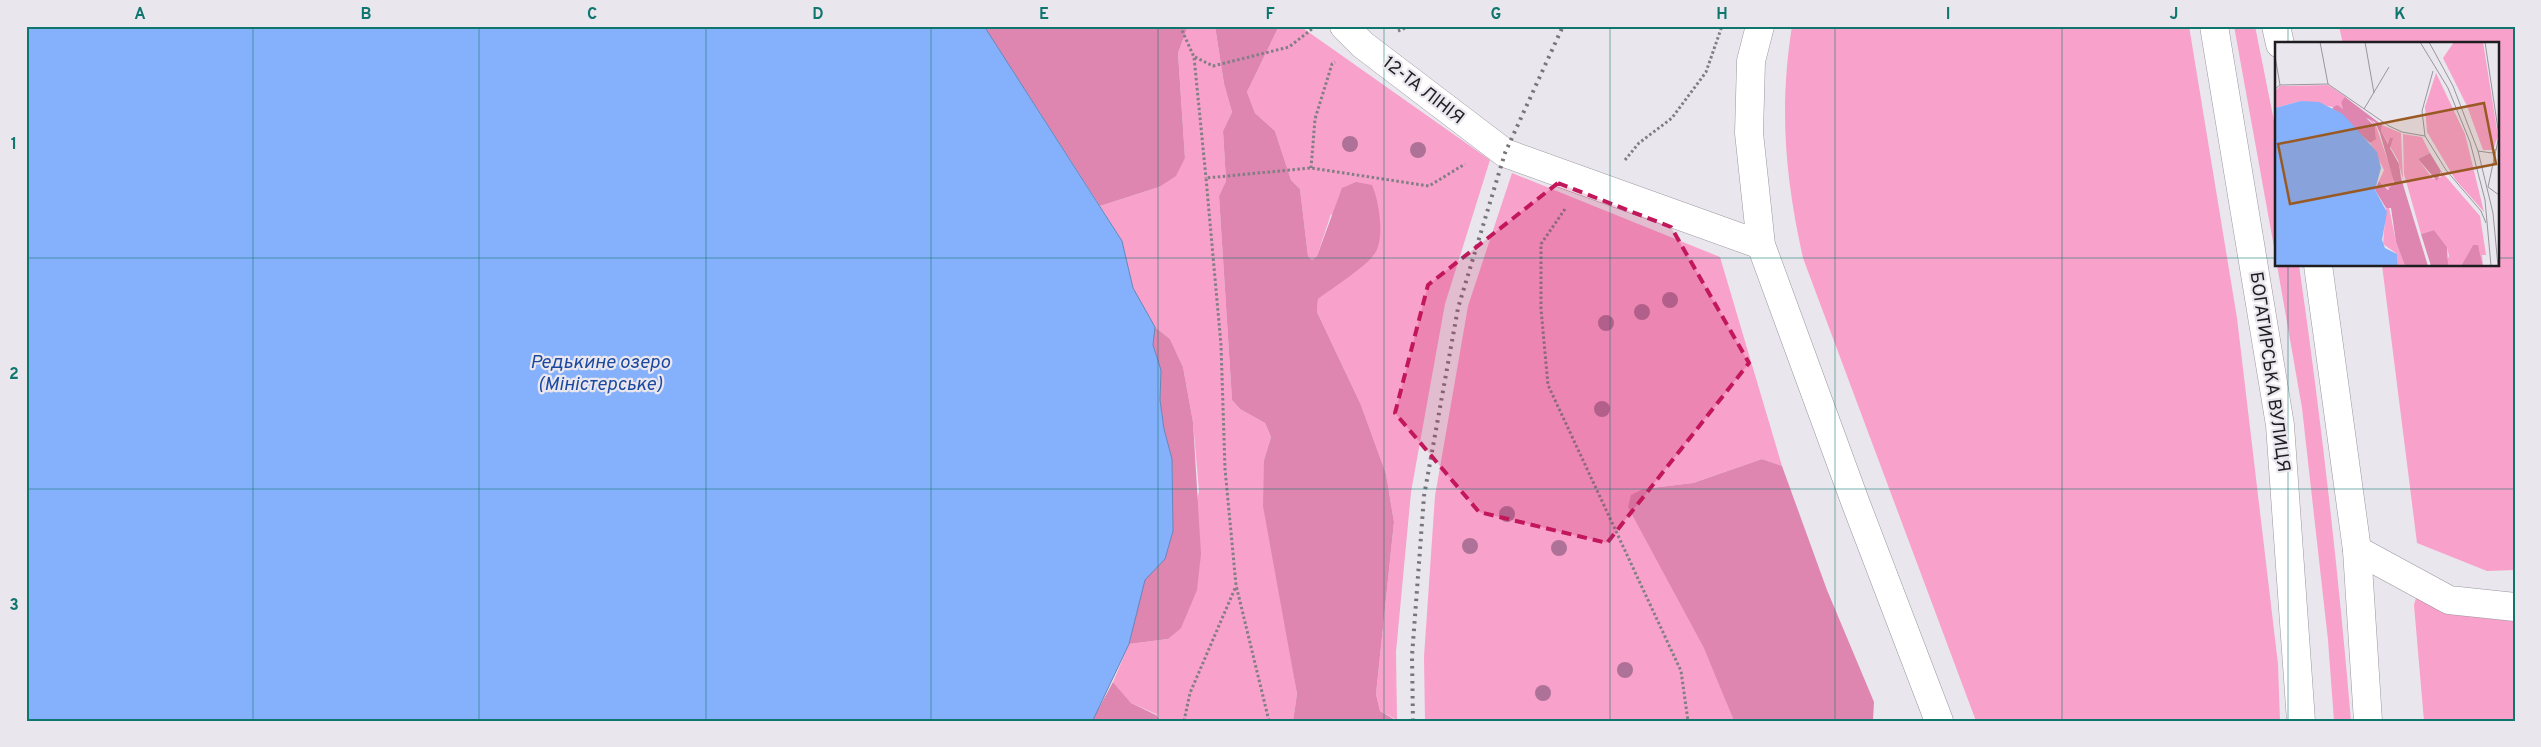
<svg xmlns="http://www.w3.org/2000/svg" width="2541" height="747" font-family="Overpass,sans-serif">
<rect width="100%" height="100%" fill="#eae6ee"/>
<path fill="#f8a1ca" d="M1188,26H1215L1224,84L1232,112L1223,131L1226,181L1219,196L1232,400L1240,409L1265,423L1271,437L1264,460L1283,610L1297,694L1293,721H1162L1156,714L1131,703L1113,682L1129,644L1168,639L1199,491L1193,422L1183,367L1170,339L1155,327L1133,288L1122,241L1100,206L1159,187L1185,158L1178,53Z
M1279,26H1300L1490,160L1445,304L1411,492L1396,652L1397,720L1380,711L1376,694L1394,522L1386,474L1361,405L1317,312L1318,299L1374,255L1331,214L1317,256L1312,260L1308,256L1300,189L1291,180L1275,131L1255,113L1247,92Z
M1792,26H2189L2237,318L2278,664L2280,721H1976L1803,258C1785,177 1779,108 1792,26Z
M2234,26H2255L2276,131V258Z
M2339,26H2515V570L2487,571L2417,543L2382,265H2497V44H2343Z
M1512,173L1720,257L1782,466L1762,459L1693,483L1643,489L1734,721H1425L1424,657L1435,496L1468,306Z
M2277,265H2299C2321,417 2338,568 2351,721H2334L2328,640L2302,408Z
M2425,597L2515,617V716L2512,721H2424L2414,605L2416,598Z"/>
<path fill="#de86b0" d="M984,26H1188L1178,53L1185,158L1176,176L1159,187L1100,206Z
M1215,26H1279L1247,92L1255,113L1275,131L1291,180L1300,189L1308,256L1312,260L1317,256L1342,188L1356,182L1372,185C1379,200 1386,242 1373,256C1361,270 1334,287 1318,299L1317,312L1361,405L1386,474L1394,522L1376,694L1380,711L1397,721H1293L1297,694L1263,506L1264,460L1271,437L1265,423L1240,409L1232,400L1219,196L1226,181L1223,131L1232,112L1224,84Z
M1155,327L1170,339L1183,367L1193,422L1201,554L1197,590L1181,628L1168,639L1129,644L1145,579L1165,559L1173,531L1172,459L1164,429L1160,400L1161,370L1153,345Z
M1762,459L1782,466L1827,590L1874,702L1873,721H1734L1704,648L1628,507L1631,495L1643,489L1693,483Z
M1113,682L1131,703L1156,715L1162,721H1092Z"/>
<path fill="#85b0fc" stroke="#6684ba" d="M26,26H984L1122,241L1133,288L1155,327L1153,345L1161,370L1160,400L1164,429L1172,459L1173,531L1165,559L1145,580L1129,644L1093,720L26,721Z"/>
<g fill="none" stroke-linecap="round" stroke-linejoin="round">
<g stroke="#9a969e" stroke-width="29">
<path id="street" d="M1344,26L1363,45L1505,153L1761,245
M1760,26L1751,61L1749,133L1761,245L1856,504L1939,721
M2357,550L2449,600L2515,607"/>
</g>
<g stroke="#9a969e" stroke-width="29">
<path id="primary" d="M2214,26L2280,425L2301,721
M2276,26L2280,44
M2318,265L2357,550L2368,721"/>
</g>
<path stroke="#817e84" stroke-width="3" stroke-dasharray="2.5 2.5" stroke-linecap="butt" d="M1180,26L1194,57L1206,178
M1398,31L1410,26
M1195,57L1213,66L1289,47L1312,29
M1625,160L1639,143L1672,118L1706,72L1722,26
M1311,168L1315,119L1332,64L1335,62
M1565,209L1541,244V309L1548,385L1681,671L1688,721
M1184,721L1190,693L1236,586
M1269,721L1236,585L1225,469L1221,345L1206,178L1311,168L1429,186L1465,164"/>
<use href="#street" stroke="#fff" stroke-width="28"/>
<use href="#primary" stroke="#fff" stroke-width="28"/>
<path stroke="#77757a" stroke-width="4" stroke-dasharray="2.5 5" stroke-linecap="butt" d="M1413,721L1412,656L1424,496L1458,308L1505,153L1563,26"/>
</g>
<g fill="#ae7298">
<circle cx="1350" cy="144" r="8"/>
<circle cx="1418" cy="150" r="8"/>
<circle cx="1670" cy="300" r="8"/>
<circle cx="1642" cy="312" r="8"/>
<circle cx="1606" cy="323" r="8"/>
<circle cx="1602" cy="409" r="8"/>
<circle cx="1507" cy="514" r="8"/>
<circle cx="1470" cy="546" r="8"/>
<circle cx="1559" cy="548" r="8"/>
<circle cx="1625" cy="670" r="8"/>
<circle cx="1543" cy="693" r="8"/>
</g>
<path fill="#c2185b" fill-opacity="0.2" stroke="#c2185b" stroke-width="4" stroke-dasharray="10 6" stroke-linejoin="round" d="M1558,183L1671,227L1749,363L1607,543L1479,512L1395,413L1428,285Z"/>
<path fill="none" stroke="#0f766e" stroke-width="1" stroke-opacity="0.55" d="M253,26V721M479,26V721M706,26V721M931,26V721M1158,26V721M1384,26V721M1610,26V721M1835,26V721M2062,26V721M2288,26V44M26,258H2276M2497,258H2515M2288,265V721M26,489H2515"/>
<g text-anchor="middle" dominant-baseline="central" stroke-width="4.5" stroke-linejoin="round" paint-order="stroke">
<g font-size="18" fill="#1e1d20" stroke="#eae6ee">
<text transform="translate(1423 91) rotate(38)">12-ТА ЛІНІЯ</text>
<text transform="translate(2269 372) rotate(82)">БОГАТИРСЬКА ВУЛИЦЯ</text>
</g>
<g font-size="19" font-style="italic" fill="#1a499f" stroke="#eae6ee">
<text x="600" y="363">Редькине озеро<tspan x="600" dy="22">(Міністерське)</tspan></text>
</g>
</g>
<g transform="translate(2275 42)">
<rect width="224" height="224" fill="#eae6ee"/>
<path d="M179,0H208L223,94L218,108H208L192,64L168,16ZM161,31L190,92L209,170L180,137L152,90L150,65ZM53,43L71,55L66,60L68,67L26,59L0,66V49L5,44ZM93,76L100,81L119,137L115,148L104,139L109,128L95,101L101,96L100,84ZM107,83L126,91L128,138L123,118L106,89ZM128,92L147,95L155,111L143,117L158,137L166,135V129L205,174L211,213H207L208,224L204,207L198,203L186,224H164L170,223L174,214L172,205L159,188L146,192L129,132ZM114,165L121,200L130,224H123L122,212L108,202L111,166Z" fill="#f8a1ca"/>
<path d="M70,55L107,83L106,89L113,102L115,96H118L115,106L124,122L126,136L153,224H130L121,200L116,166H111L100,148L104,139L113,148L119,140L105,91L100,80L91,76L100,84L101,97L95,101L57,66L62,63L68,67L66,60ZM155,111L166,129L162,139L143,117ZM159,188L172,205L173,223L156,224L146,192ZM198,203H203L208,224H186Z" fill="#de86b0"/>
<path d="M26,59L44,60L68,72L102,110L106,126L100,148L112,170L107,198L110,206L122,212L123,224H0V66Z" fill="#85b0fc"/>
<path fill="none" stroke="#98969c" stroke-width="1" d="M45,0L53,42M90,0L99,51M145,0L173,46L195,100L210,158L216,224M154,0L178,44L203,109L218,171L223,224M210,0L224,94L213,145L224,153M0,14L5,43M158,29L147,69L150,94L171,128L206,169L211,181M0,47L5,43L53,42L114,84L127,90L150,94M89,67L114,25M203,109L217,111L222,106"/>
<path fill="#995923" fill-opacity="0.15" stroke="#995923" stroke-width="2.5" d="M209,61L221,122L15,162L3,102Z"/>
<rect width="224" height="224" fill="none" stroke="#1e1d20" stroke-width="2.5"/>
</g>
<rect width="2541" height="747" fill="none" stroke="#eae6ee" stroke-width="55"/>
<rect x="28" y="28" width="2486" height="692" fill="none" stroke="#0f766e" stroke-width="2"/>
<g font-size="16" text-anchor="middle" font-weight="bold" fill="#0f766e">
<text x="140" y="19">A</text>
<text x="366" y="19">B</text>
<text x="592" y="19">C</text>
<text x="818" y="19">D</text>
<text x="1044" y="19">E</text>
<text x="1270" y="19">F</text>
<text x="1496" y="19">G</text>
<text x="1722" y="19">H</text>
<text x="1948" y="19">I</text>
<text x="2174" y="19">J</text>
<text x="2400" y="19">K</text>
<text x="14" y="149">1</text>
<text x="14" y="379">2</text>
<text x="14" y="610">3</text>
</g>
</svg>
